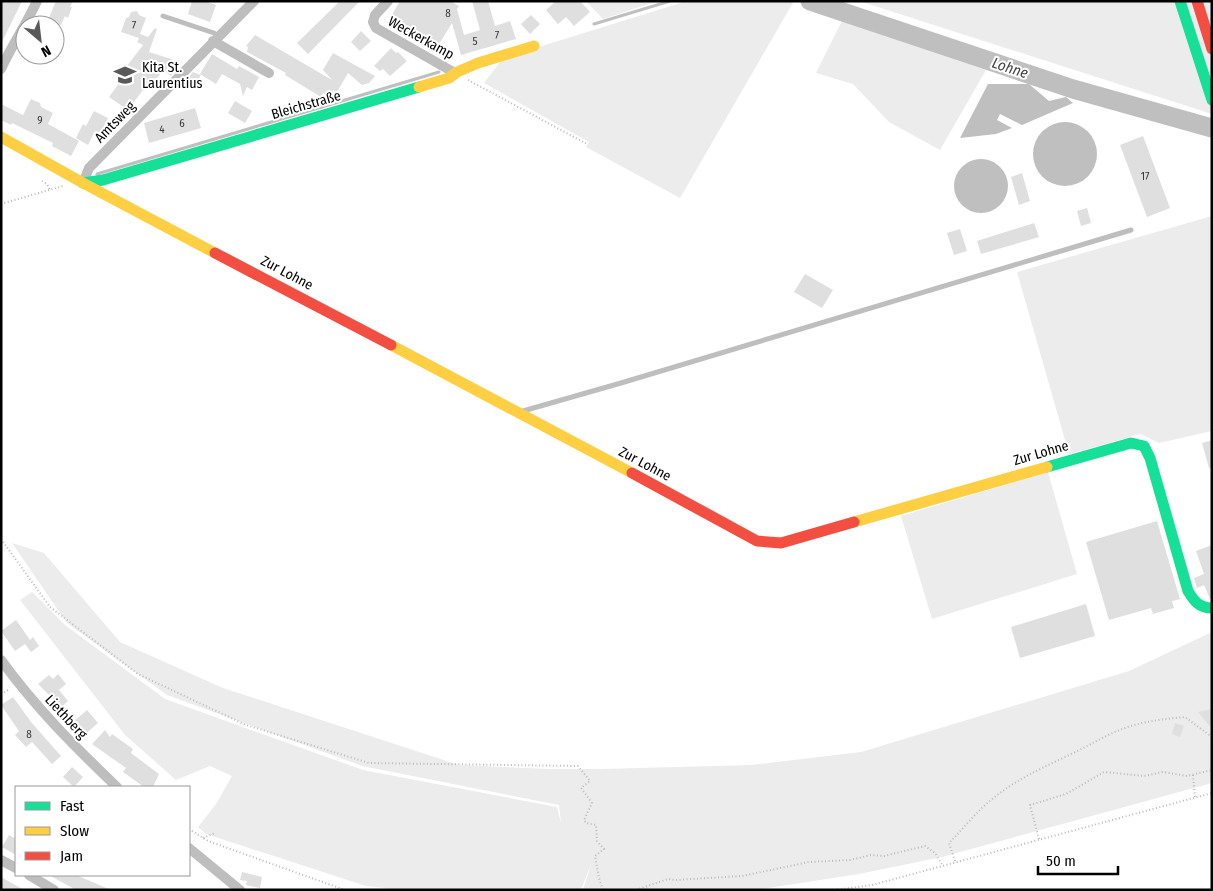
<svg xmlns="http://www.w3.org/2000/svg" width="1213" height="891" font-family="'Fira Sans Condensed',sans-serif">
<rect width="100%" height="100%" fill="#fff"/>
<path fill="#ececec" d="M586,1H658L603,19Z
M687,1H794L680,198L586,147L589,142L484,83L503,58Z
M859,1H1212V114Z
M842,21L986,70L940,150L889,122L853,84L816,73Z
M1212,216V431L1159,443L1140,434L1069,454L1017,272Z
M1048,472L1077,574L932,619L901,516Z
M12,543L44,553L120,642L223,688L459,765L549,769H601L752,765L861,752L1129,671L1212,632V783L942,857L859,874L755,890H583L591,864L581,890H404L366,886L206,834L198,827L216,804L232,776L210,766L176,780L125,735L20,600L32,592L65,625L165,699L363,770L557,807L561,823L559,805L362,766L167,695L67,623Z"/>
<path fill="#bfbfbf" d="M988,84H1029L1049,101L1066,97L1073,103L1022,125L1000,114L997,120L1012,128L996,134L960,138Z
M1033 154a32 32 0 1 1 64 0a32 32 0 1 1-64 0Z
M954 186a27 27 0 1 1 54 0a27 27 0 1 1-54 0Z"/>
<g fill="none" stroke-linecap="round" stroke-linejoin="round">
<path stroke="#bfbfbf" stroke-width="3" d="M594,24L670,1
M97,174L439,72"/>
<path stroke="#bfbfbf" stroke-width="19" d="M810,1L1073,89L1212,128"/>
</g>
<path fill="#dfdfdf" d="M1,1H22L1,44Z
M56,1H73L70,7H72L68,18L65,16L61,25H46Z
M192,1H205L216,5L210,22L188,14Z
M340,1H360L308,54L297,43Z
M400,1H450L459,6L457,9L464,35L480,30L472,1H488L495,26L510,21L516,39L461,55L452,23L435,51L387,23Z
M556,1H580L590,12L574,26L566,17L558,24L546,10Z
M137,11L139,15L146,18L140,34L148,37L155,28L157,29L149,52L171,59L178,65L171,76L163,70L153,84L150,82L144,91L143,90L128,110L109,97L130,68L127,66L143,45L137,42L139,38L121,32L126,18L129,17L131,12Z
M531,15L540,24L530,34L521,24Z
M361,31L371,41L360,51L351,42Z
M255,35L332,80L323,70L333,53L375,76L369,83L362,85L348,73L337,92L333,90L331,94L328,93L327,95L323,93L321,97L285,75L286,73L247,52L248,47L246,46Z
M391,48L396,53L398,52L407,61L390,76L383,69L380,71L374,66Z
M212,54L237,69L239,66L259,77L252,90L247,87L243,96L240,84L222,74L216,84L200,74Z
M193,72L201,75L196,83L188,78Z
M31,99L40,103L41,107L53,113L48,124L79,141L71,156L52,146L53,143L12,123L11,125L1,120V104L23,115Z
M235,101L252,111L245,123L228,113Z
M195,108L201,128L149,143L144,123Z
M94,111L108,118L100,134L95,131L88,145L76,138L83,124L86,126Z
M1143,136L1170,208L1147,217L1120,145Z
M1022,173L1030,201L1019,205L1011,177Z
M1087,208L1091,223L1081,226L1077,211Z
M1034,223L1039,237L981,254L977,241Z
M960,229L967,251L954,255L947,233Z
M805,274L833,290L822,308L794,292Z
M1212,440V468H1209L1202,443Z
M1157,521L1180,599L1172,601L1174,608L1153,614L1151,608L1109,620L1086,542Z
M1212,545V599H1210L1204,585L1197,588L1194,578L1204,574L1196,551Z
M1086,604L1095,636L1020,658L1011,627Z
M16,620L30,640L33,637L39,646L31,652L25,644L15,651L1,631Z
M58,674L66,684L59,690L68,701L61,707L38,684L49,675L53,679Z
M13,697L31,722L61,756L52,764L32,742L26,747L15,735L19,731L1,705Z
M1212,709V729L1198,712Z
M87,710L98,723L83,736L72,723Z
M1175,723L1184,726L1180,737L1172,734Z
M105,730L110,737L112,734L133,749L131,753L159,774L153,787H144L123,772L126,768L92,744Z
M72,767L83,777L74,787L63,777Z
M9,835L16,839V855L2,847Z
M242,872L262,877L260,888L246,885L247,881L240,880Z
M49,875H76L111,890H76Z
M1,877L24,890H1Z"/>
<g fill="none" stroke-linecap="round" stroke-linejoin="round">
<path stroke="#b9b9b9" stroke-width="2" stroke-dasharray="1 2.5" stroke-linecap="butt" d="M468,80L587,144
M42,181L47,184L50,190
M1,204L63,186
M1,539L50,607L138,674L246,725L369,763L578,766L590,781L581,788L592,803L584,820L586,823L596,825L597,841L604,849L595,856L599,878L603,890
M1,694L10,689
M1193,775L1195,798
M189,829L208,841L345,890
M203,838L215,833
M1039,839L1030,805L1066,794L1104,772L1144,776L1163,772L1187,776L1212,770
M955,861L949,843C963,829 976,812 991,800C1015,780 1040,769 1067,756C1087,747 1105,735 1125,728C1145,721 1165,719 1185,717L1212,737
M636,890L668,879L675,880L742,876L809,862L850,860L871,855L884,856L925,846L935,853L943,866
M834,890L872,885L1212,793"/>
<path stroke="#bebebe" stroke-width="5" d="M163,16L214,33L218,37
M523,411L621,383L1131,230"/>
<path stroke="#bebebe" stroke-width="10" d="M388,1L375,15L373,22L376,28L455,73
M213,41L269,73
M1,69C12,45 26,25 37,1
M83,183L89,168L254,1
M1,660C35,707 75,747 117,787
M189,848L240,890
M1,860L16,868
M29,875L54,890"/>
<path stroke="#16e098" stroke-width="11" d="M1180,1L1212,100
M83,183L103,180L419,87
M1047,467L1131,443L1144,446L1150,458L1188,591C1194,601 1199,608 1212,608"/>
<path stroke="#ffcf43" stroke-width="11" d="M419,87L449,78L457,72L478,63L534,46
M1,137L83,183L215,253
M391,345L632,473
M854,522L1047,467"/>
<path stroke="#f24e42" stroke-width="11" d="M1197,1L1212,49
M215,253L391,345
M632,473L757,541L781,543L854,522"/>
</g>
<defs>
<g id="school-bare" transform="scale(1.725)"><path d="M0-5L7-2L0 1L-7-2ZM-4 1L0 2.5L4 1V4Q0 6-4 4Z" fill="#595959" stroke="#fff" stroke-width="2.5" paint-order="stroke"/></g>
</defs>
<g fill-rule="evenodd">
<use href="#school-bare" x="125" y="75"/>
</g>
<g text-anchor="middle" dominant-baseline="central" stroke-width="4" stroke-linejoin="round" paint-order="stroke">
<g font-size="11" fill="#383838">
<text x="448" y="13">8</text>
<text x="134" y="25">7</text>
<text x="497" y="35">7</text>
<text x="475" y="41">5</text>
<text x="40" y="120">9</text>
<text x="182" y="123">6</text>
<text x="162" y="129">4</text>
<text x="1145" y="176">17</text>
<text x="29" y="734">8</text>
</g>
<g font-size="14" fill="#000" stroke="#fff">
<text transform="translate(421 38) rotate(29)">Weckerkamp</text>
<text transform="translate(306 105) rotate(-16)">Bleichstraße</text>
<text transform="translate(115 122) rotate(-46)">Amtsweg</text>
<text transform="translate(287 273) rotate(28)">Zur Lohne</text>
<text transform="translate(1041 453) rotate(-16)">Zur Lohne</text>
<text transform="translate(645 464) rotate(28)">Zur Lohne</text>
<text transform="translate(66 717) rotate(47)">Liethberg</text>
</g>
<g font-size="14" fill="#000" stroke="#fff" text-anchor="start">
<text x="142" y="67">Kita St.<tspan x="142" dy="16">Laurentius</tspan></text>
</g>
<g font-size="15" font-style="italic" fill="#444" stroke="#fff">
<text transform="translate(1010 68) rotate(18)">Lohne</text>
</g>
</g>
<rect width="1213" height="891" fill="none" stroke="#000000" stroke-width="5"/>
<rect x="15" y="786" width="175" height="90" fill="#ffffff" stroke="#999999"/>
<rect x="25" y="802" width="25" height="8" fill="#16e098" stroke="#999999"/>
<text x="60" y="811" font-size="15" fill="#000000">Fast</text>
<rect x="25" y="827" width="25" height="8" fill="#ffcf43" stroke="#999999"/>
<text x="60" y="836" font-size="15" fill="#000000">Slow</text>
<rect x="25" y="852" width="25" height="8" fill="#f24e42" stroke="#999999"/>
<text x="60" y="861" font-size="15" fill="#000000">Jam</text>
<g transform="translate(40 40) rotate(152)"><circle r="24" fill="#ffffff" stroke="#999999"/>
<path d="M0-4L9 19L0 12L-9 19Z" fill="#595959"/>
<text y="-8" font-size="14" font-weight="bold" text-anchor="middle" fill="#000000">N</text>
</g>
<path d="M1038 866v8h80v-8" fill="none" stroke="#000000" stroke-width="2.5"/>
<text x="1046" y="866" font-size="15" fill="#000000" stroke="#ffffff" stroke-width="4" paint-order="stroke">50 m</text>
</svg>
